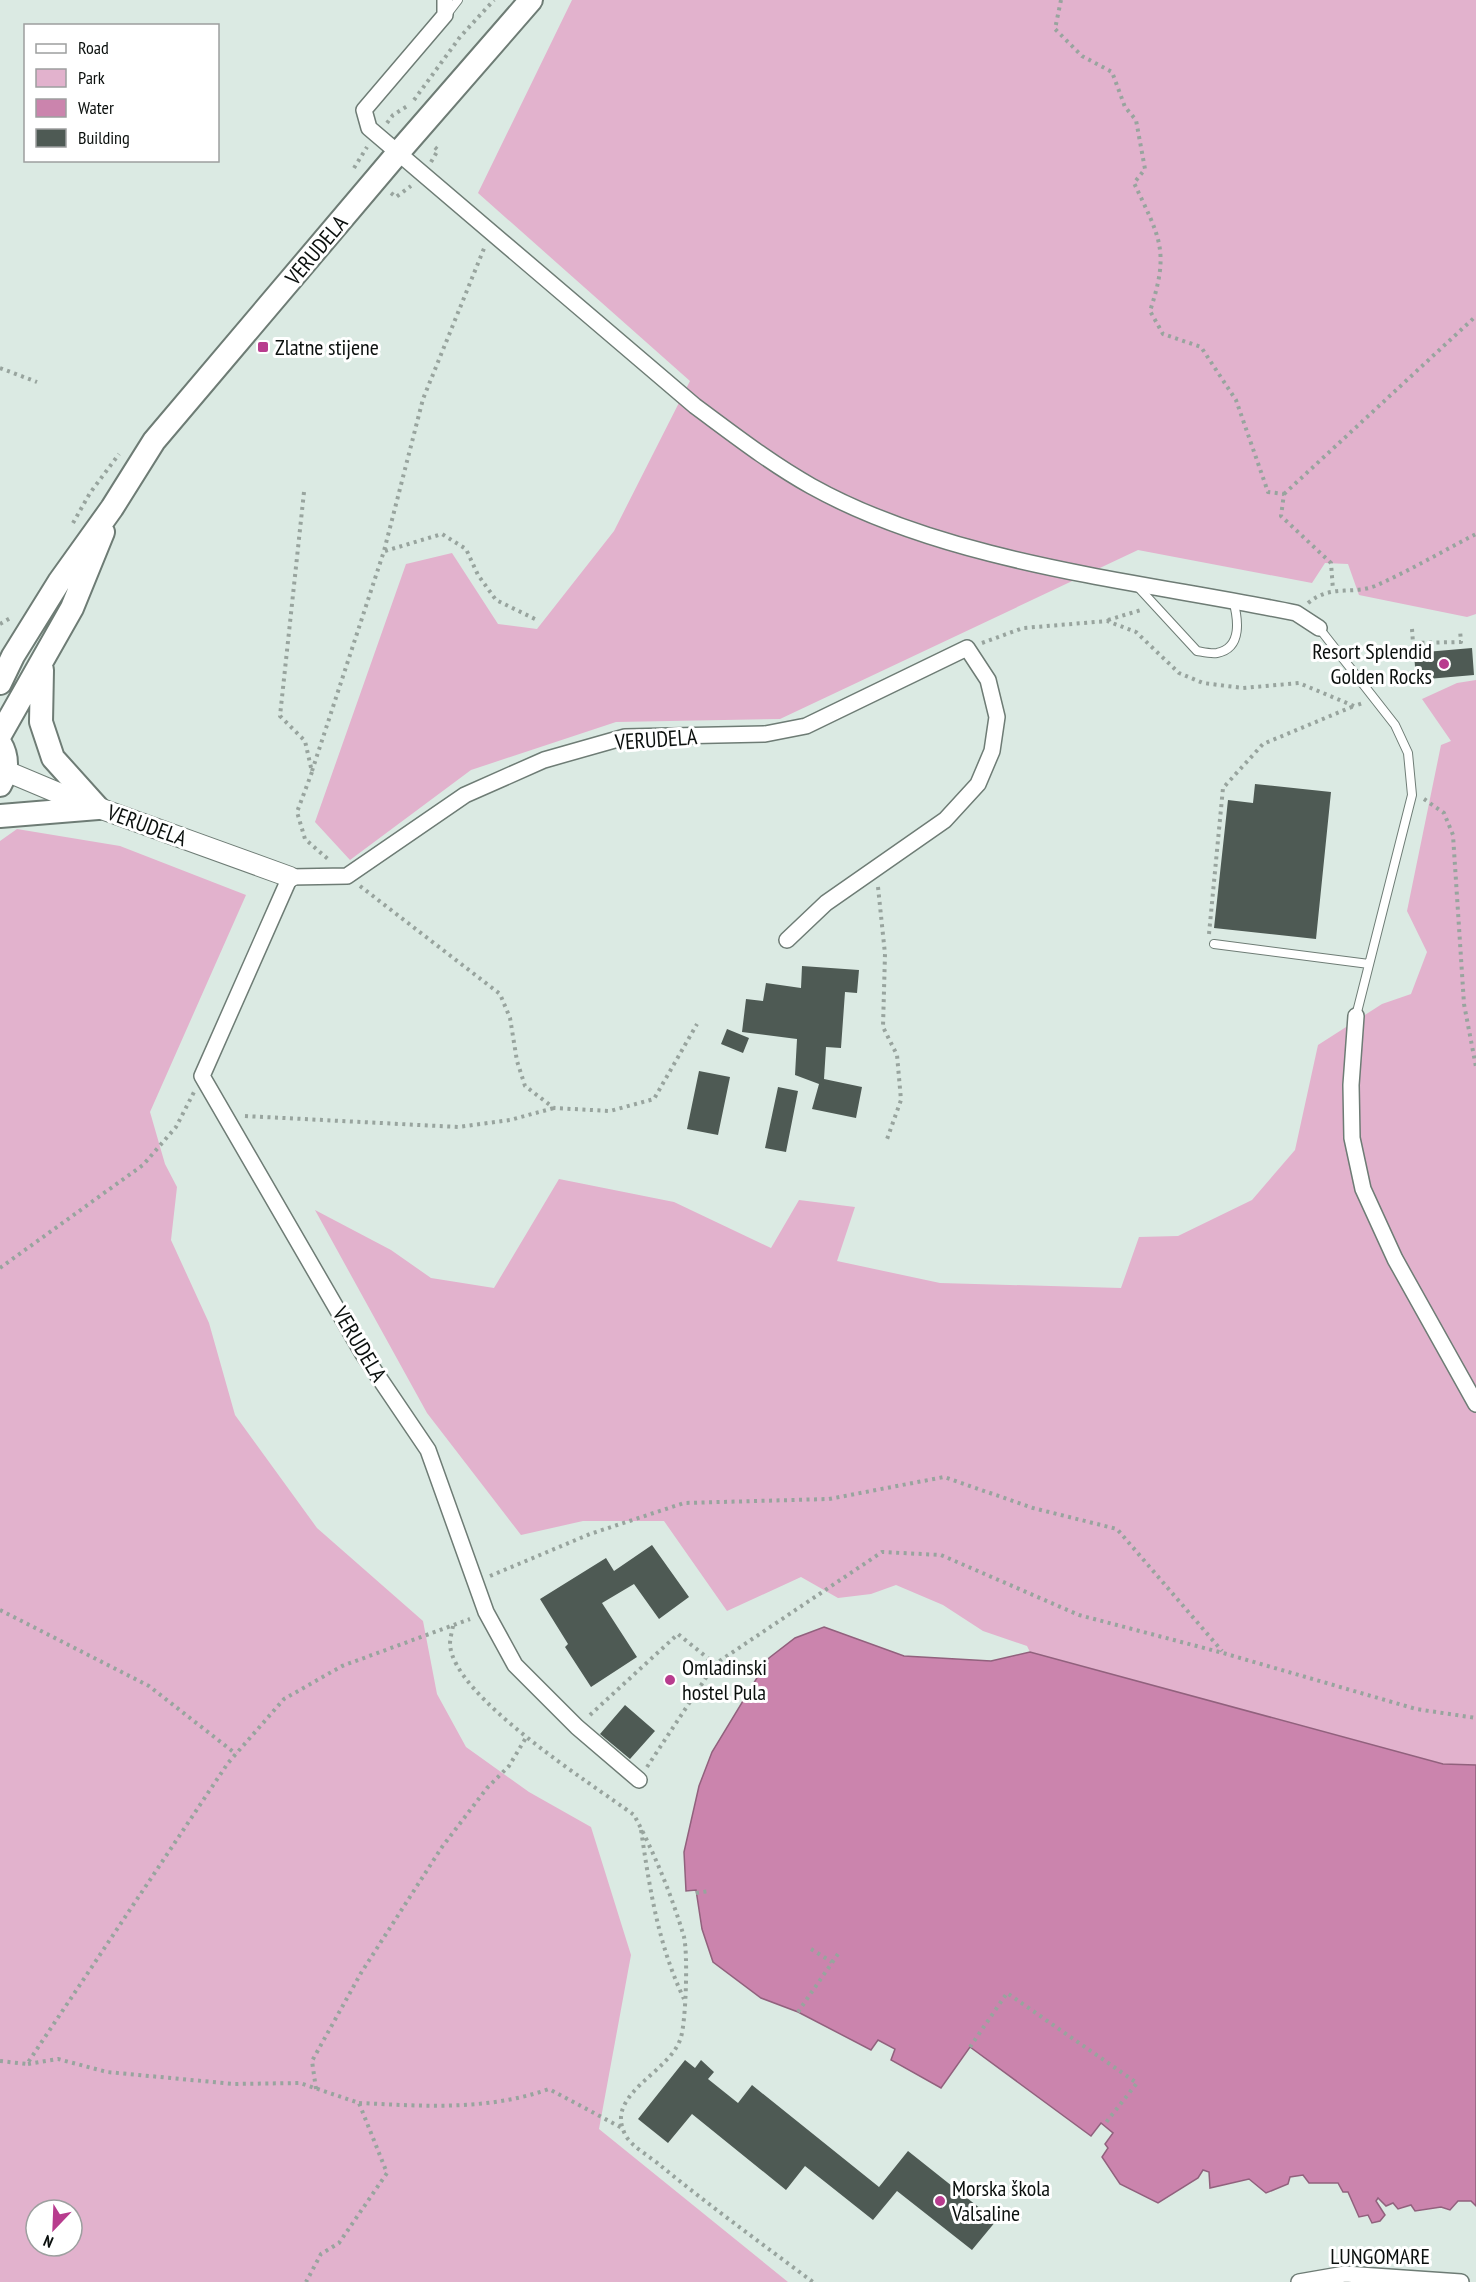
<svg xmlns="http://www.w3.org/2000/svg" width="1476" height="2282" font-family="'PT Sans Narrow',sans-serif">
<rect width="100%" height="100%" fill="#dbeae3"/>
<path fill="#e2b2cd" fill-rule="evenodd" d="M572,0H1476V614L1467,617L1359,595L1348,564L1325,563L1312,583L1138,550L780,719L616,722L471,770L350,860L315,822L406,564L452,553L498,624L537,629L614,531L690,381L478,193Z
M1476,680V1765L1443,1764L1030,1652L1027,1646L983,1631L943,1605L896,1585L871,1594L838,1598L801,1577L727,1611L664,1521H583L521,1535L427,1413L315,1210L391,1250L431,1278L494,1288L559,1179L674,1202L771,1248L799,1200L855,1207L837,1261L940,1283L1121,1288L1139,1237L1178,1236L1252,1200L1295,1150L1318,1045L1382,1004L1411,994L1427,952L1407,911L1441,745L1451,741L1422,699L1457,683Z
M17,829L120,846L246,895L150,1112L165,1164L177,1187L171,1240L209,1323L235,1415L317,1528L423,1621L437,1694L466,1747L529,1792L591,1827L631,1955L599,2129L788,2282H0V841ZM36,2210H72V2246H36Z"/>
<path fill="#cb84ad" stroke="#91617d" stroke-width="1.5" d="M824,1627L904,1656L991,1661L1030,1652L1443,1764L1476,1765V2206L1471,2201H1458L1450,2210L1441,2207L1415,2211L1411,2205L1398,2209L1393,2203L1386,2206L1378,2198L1376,2201L1385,2215L1380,2221L1372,2223L1368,2215L1359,2217L1348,2192H1343L1338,2183H1309L1303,2175L1290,2177L1288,2184L1266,2193L1249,2179L1210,2188L1209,2172L1203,2170L1198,2178L1158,2203L1120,2184L1102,2157L1108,2148L1105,2144L1113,2133L1101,2123L1091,2136L970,2047L941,2088L891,2060L895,2049L878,2040L871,2050L798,2012L761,1998L713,1962L702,1929L696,1890L686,1891L684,1852L699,1786L712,1752L769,1658L795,1638Z"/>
<path fill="#4e5a54" d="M1472,648L1474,675L1416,680L1414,653Z
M1255,784L1331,792L1316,939L1214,928L1228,800L1253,803Z
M802,966L859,970L857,993L845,992L841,1048L826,1047L824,1079L862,1087L856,1118L812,1109L819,1084L795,1075L797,1039L742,1032L746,999L763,1001L766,983L801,988Z
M727,1029L749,1038L743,1053L721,1044Z
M699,1071L730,1077L718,1135L687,1129Z
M778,1087L798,1091L786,1152L765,1148Z
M652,1545L689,1597L659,1619L634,1584L602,1603L637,1657L591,1687L565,1647L568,1644L540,1599L606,1558L614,1571Z
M625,1705L655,1731L630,1759L600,1734Z
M685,2060L695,2068L701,2060L714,2072L708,2079L738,2103L752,2085L879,2187L908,2151L996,2221L972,2250L897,2191L873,2220L805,2166L786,2190L692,2114L668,2143L638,2119Z"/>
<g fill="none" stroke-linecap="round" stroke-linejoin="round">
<g stroke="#6e7c75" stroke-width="10">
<path id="service" d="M448,13L458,0
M1138,587L1197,651C1203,652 1211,654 1217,653C1243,648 1238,618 1233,600
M1319,628L1395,725L1408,753L1412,795L1356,1016
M1214,944L1369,964"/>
</g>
<g stroke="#6e7c75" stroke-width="18">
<path id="minor" d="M445,0V15L364,110L369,128L695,406C733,434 770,463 811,486C951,564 1140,581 1296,613L1319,628
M1356,1016L1351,1085L1352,1138L1363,1189L1395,1259L1476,1404
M639,1780L577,1727L515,1665L486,1612L428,1450L363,1354L202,1076L290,877L347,876L465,795L544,760L625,737L765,734L806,726L967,648L988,680L997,717L992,751L978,784L945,820L826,903L787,940
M1299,2282L1345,2274L1461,2282"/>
</g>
<g stroke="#6e7c75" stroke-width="22">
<path id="tertiary" d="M6,771L63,795L290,877"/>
</g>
<g stroke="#6e7c75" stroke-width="26">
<path id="secondary" d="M42,670L41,722L53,758L98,808
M0,683L13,656L59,582L112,508L154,441L397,154L531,0
M0,735L72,608L103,532
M0,743C8,756 8,771 0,785
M0,816L98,808"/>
</g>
<path stroke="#98a49e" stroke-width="4" stroke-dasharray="3 4.5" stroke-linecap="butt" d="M1061,0L1055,29L1082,56L1112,72L1125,107L1136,120L1145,169L1134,183C1160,238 1170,251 1150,311L1163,334L1201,347L1236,400L1268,492L1284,494L1281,516L1331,563L1333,590
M414,100L460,37L494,0
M387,123L393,115L409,105
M431,162L438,150L432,145
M354,168L367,147
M391,193L396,197L411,186
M0,368L37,382
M304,492L280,716L305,741L312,772L297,812L305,839L329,860
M1284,494L1476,316
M73,523L90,493L119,454
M385,551L442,534L466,549L478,575L496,600L535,619
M1308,603C1331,584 1352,595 1375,586C1409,571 1443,551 1476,534
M1108,620L1141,610
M0,624L12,617
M1412,629L1413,643L1461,642L1460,630
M982,643L1023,628L1107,621L1136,632L1179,673L1203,683L1243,688L1299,683L1354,706L1363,703
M312,771L384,551L423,399L485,246
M1424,799L1444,813L1453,835L1464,1004L1476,1067
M360,886L500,994L510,1018L517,1061L525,1086L554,1108L610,1111L654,1099L697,1024
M878,887L885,954L883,1027L897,1055L901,1100L886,1142
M1209,934L1223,788L1263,744L1354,706
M245,1116L458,1127L510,1120L554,1108
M0,1268L143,1165L176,1127L194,1092
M490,1576L590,1534L684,1503L829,1499L944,1477L1033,1508L1117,1529L1222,1651
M0,1610L149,1686L236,1754
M453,1626C452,1632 450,1638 450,1644C452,1696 592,1784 634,1815C654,1852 672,1896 684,1937C688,1954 686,2020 681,2037C671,2073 602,2094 626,2136C632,2147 651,2157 661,2166C710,2206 762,2244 813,2282
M590,1715L678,1634L715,1664L882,1552L941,1555L1079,1615L1223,1653L1416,1709L1476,1718
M647,1767L715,1664
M641,1830C650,1890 658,1944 684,1999
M696,1893L709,1891
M811,1949L832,1962
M798,2012L838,1954
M970,2047L1007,1993L1137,2083L1104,2125
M0,2061L27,2064L228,1763L284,1699L342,1666L470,1619
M28,2064L58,2059L107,2072L234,2084L300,2083L359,2103L387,2173L339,2243L321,2254L306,2282
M316,2089L312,2061L361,1973L442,1847L487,1788L509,1766L527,1736
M359,2103C424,2106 487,2111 549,2089L624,2129"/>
<use href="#service" stroke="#fff" stroke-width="8"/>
<use href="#minor" stroke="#fff" stroke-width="15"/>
<use href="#tertiary" stroke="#fff" stroke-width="20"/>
<use href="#secondary" stroke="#fff" stroke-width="22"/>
</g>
<g fill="#b83c8e" stroke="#fff" stroke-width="2">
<rect x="257" y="341" width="12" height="12" rx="3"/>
<circle cx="1444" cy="664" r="6"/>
<circle cx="670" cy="1680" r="6"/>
<circle cx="940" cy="2201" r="6"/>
</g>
<g text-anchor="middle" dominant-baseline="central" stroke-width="6" stroke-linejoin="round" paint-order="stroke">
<g font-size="22" fill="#0b100e" stroke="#fff">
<text transform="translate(316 250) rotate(-50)">VERUDELA</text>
<text transform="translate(656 739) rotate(-4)">VERUDELA</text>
<text transform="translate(147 825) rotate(20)">VERUDELA</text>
<text transform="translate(360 1344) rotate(59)">VERUDELA</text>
<text x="1380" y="2256">LUNGOMARE</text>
</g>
<g font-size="22" fill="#0b100e" stroke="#fff" text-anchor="start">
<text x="275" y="347">Zlatne stijene</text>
<text x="1432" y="651" text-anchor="end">Resort Splendid<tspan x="1432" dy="25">Golden Rocks</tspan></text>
<text x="682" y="1667">Omladinski<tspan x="682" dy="25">hostel Pula</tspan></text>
<text x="952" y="2188">Morska škola<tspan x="952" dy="25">Valsaline</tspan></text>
</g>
</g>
<rect x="24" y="24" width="195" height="138" fill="#ffffff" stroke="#9d9f9f" stroke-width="1.5"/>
<rect x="36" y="44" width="30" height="9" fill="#ffffff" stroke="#9d9f9f" stroke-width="1.5"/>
<text x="78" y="54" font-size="18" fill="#0b100e">Road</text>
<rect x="36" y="69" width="30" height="18" fill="#e2b2cd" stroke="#9d9f9f" stroke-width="1.5"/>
<text x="78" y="84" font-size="18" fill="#0b100e">Park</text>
<rect x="36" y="99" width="30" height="18" fill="#cb84ad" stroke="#9d9f9f" stroke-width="1.5"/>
<text x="78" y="114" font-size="18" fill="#0b100e">Water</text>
<rect x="36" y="129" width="30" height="18" fill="#4e5a54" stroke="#9d9f9f" stroke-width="1.5"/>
<text x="78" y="144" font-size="18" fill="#0b100e">Building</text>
<g transform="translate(54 2228) rotate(203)"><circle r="28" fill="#ffffff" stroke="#9d9f9f" stroke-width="1.5"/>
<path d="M0-4.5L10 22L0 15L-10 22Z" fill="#b83c8e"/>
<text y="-9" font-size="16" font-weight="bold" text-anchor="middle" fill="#0b100e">N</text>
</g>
</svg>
